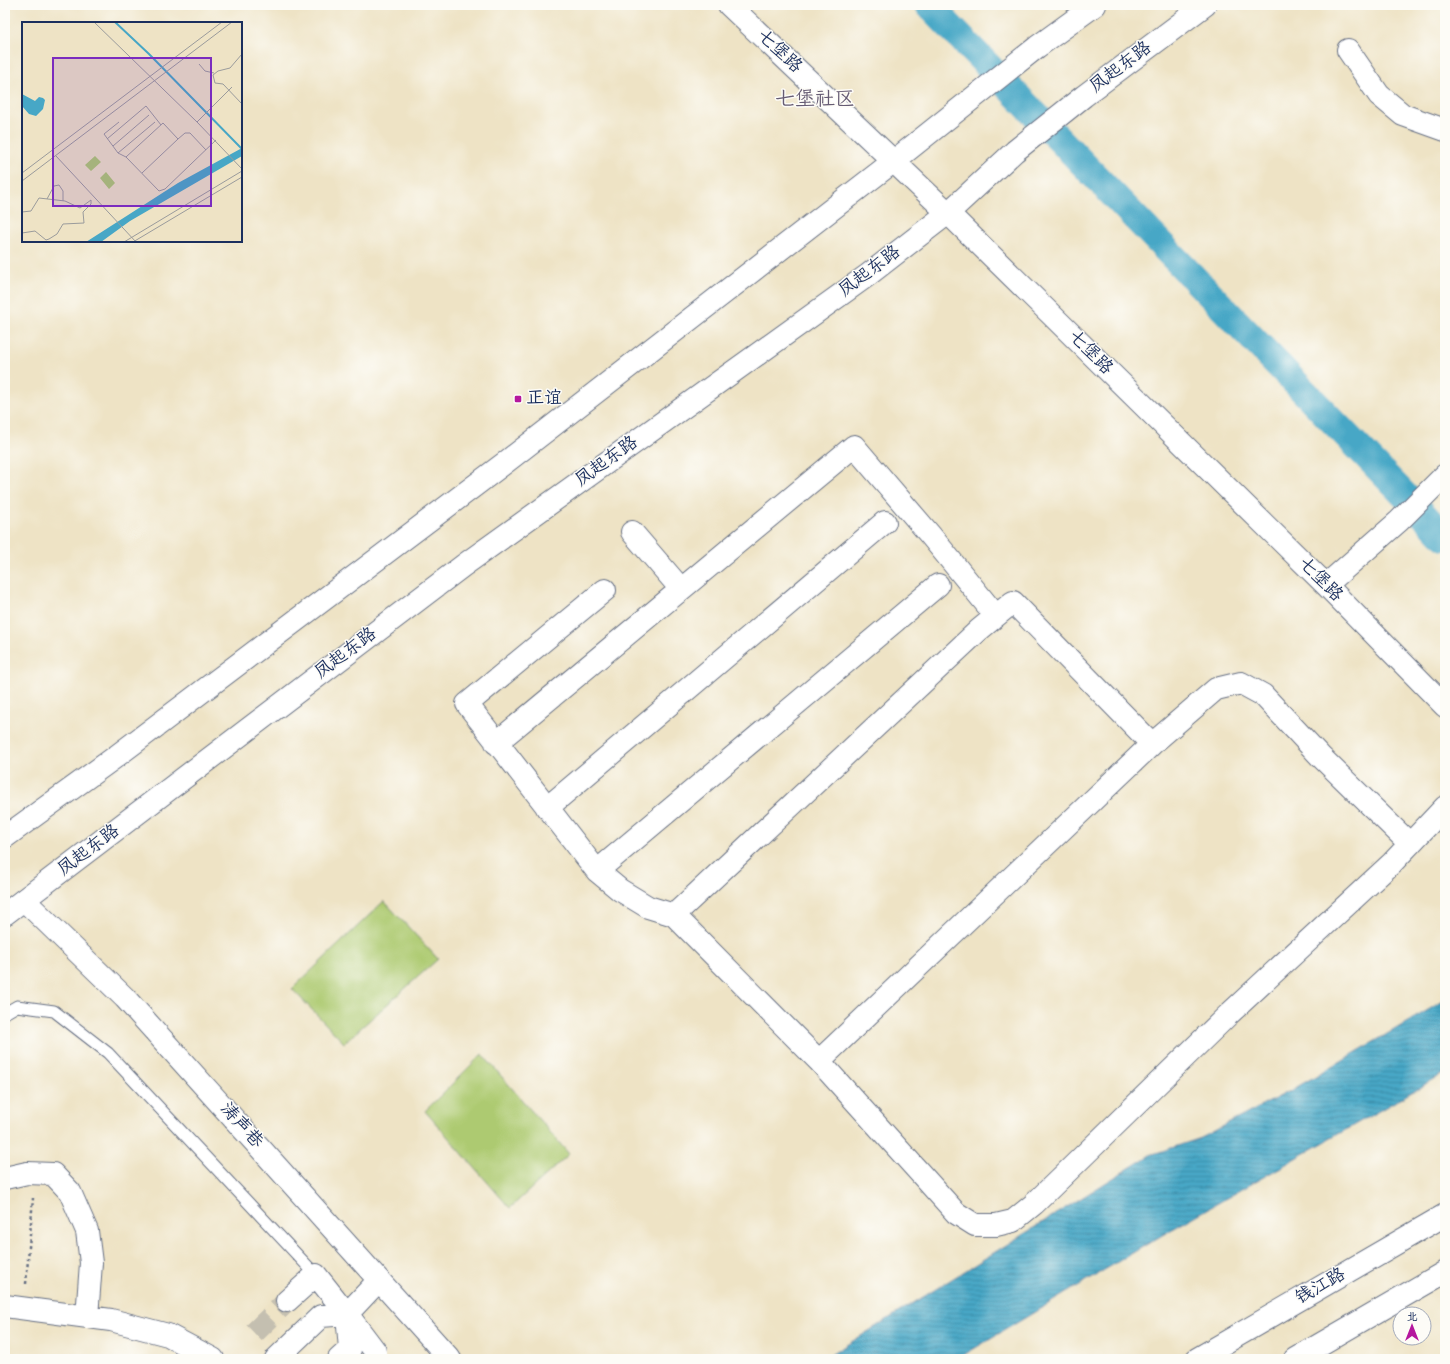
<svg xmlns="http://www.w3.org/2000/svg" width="1450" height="1364" font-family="'Indie Flower','LXGW WenKai TC',sans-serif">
<defs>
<pattern id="water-rules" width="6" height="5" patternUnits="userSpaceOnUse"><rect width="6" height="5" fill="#47a7c6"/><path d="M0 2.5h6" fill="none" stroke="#3a88a4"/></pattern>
</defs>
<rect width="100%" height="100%" fill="#fdfcf7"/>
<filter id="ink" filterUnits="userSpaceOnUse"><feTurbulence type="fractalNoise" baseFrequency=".025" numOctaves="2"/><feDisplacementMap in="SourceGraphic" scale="8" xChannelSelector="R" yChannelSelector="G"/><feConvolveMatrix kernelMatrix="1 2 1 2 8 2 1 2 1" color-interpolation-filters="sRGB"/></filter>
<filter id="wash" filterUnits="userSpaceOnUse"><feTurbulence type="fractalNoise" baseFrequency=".012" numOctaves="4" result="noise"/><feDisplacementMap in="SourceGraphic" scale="16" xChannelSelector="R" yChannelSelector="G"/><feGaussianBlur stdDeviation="0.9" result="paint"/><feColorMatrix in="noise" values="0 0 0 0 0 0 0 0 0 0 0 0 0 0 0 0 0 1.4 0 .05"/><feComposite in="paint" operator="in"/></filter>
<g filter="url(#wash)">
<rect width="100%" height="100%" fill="#eee3c5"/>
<path fill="#adca71" stroke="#647c68" d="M384,901L438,959L344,1043L292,989Z
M482,1054L569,1154L510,1208L425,1111Z"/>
<path fill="url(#water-rules)" stroke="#316b92" d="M1445,1000V1073L1164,1234L957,1359H824L1150,1155L1201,1138L1290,1091Z"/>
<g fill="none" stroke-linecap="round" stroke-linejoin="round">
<path stroke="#47a7c6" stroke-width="28" d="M929,5L1445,537"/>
</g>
</g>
<g filter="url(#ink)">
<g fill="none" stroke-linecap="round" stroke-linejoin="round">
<path stroke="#c4bfb0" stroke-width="22" stroke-dasharray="22 11" stroke-linecap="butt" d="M254,1333L287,1301"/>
<g stroke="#656e82" stroke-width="13">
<path id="lane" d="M5,1013L17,1006L54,1011L108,1053L316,1275"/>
</g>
<g stroke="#656e82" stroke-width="24">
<path id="street" d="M729,5L948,213L1326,585L1445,706
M1348,50L1379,95L1403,115L1445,130
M632,532L681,589
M1326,585L1399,521L1445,475
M605,590L467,704L597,871L620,890L648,907L674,915L819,1061L956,1213L975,1225H996L1013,1221L1034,1204L1228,1015L1392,863L1445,807
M496,743L854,446L931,536L996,616
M547,808L885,522
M597,871L938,585
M24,900L125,998L450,1359
M674,915L979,630L1013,602L1152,744L1216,689L1241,683L1263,695L1320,756L1410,844
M819,1061L1152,744
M5,1178L27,1173L53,1174L70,1192L87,1231L91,1263L87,1317
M287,1301L316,1275L347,1314L350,1349L339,1359
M5,1306L111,1320L168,1335L213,1359
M276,1359L321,1316L347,1314
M375,1359V1351L347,1314L379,1280"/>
</g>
<g stroke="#656e82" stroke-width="24">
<path id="secondary" d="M5,837L114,758L506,462L894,161L1037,47L1095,5
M5,914L464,565L868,275L948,213L1015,151L1084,96L1205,5
M1197,1359L1445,1215
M1295,1359L1445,1272"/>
</g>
<path stroke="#656e82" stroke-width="2.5" stroke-dasharray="3 3" stroke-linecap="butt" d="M26,1284L33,1198"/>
<use href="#lane" stroke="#fff" stroke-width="11"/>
<use href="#street" stroke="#fff" stroke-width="22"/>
<use href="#secondary" stroke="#fff" stroke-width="22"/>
</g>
</g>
<rect fill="#b5179e" stroke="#fdfcf7" stroke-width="1.5" x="514" y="395" width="8" height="8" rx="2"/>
<g text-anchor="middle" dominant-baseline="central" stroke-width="3" stroke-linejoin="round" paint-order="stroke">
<g font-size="18" fill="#1b2f5e" stroke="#fdfcf7">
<text transform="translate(779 52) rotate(43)">七堡路</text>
<text transform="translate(1121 68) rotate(-37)">凤起东路</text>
<text transform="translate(870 272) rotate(-37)">凤起东路</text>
<text transform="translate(1090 353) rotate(45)">七堡路</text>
<text transform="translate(607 462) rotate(-36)">凤起东路</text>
<text transform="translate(1320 580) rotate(45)">七堡路</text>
<text transform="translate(346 654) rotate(-37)">凤起东路</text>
<text transform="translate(89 851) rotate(-37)">凤起东路</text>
<text transform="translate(241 1126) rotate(48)">涛声巷</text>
<text transform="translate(1321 1287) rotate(-30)">钱江路</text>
</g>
<g font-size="18" fill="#1b2f5e" stroke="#fdfcf7" text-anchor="start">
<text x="526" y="399">正谊</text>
</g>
<g font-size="20" fill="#665c74" stroke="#fdfcf7">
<text x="815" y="100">七堡社区</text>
</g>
</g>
<g transform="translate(22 22)">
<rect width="220" height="220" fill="#eee3c5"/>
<path d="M73,134L79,140L69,149L63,143ZM84,150L93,161L87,167L78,156Z" fill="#adca71"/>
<path d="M0,72L13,79L17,75L21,76L23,78L21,87L14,94L7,92L0,84ZM220,126V134L108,199L79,220H64L156,161Z" fill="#47a7c6"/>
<path fill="none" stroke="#47a7c6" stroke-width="2" d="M93,0L127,32L220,127"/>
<path fill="none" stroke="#9a9b9c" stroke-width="1" d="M72,0L175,100L220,147M220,32L208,46L196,49L191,53L193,61L201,62L220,82M177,42L183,49L192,51M97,100L82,112L96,131L104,135L137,169L143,167L194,118M175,100L210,65M85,117L124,84L139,103M91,124L127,93M96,131L133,100M34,134L114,220M104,135L141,101L156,117L163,111H168L184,128M0,151L200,0M120,151L156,117M0,159L210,0M25,177L32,164L37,163L41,169V179M0,190L9,189L17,176L43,179L58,186L69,178M0,211L13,209L24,218L27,217L35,212L41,202L62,201L61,190L69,182V178M102,220L220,149M111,220L220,155"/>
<path fill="#7b2cbf" fill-opacity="0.15" stroke="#7b2cbf" stroke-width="2" d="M31,36H189V184H31Z"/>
<rect width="220" height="220" fill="none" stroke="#1b2f5e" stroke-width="2"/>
</g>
<rect width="1450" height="1364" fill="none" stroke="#fdfcf7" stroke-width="20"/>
<g transform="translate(1412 1326)"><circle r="19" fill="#fdfcf7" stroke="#a3aaba"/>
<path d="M0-3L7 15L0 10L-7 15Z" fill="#b5179e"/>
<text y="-6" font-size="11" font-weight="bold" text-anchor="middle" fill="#1b2f5e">北</text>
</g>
</svg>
